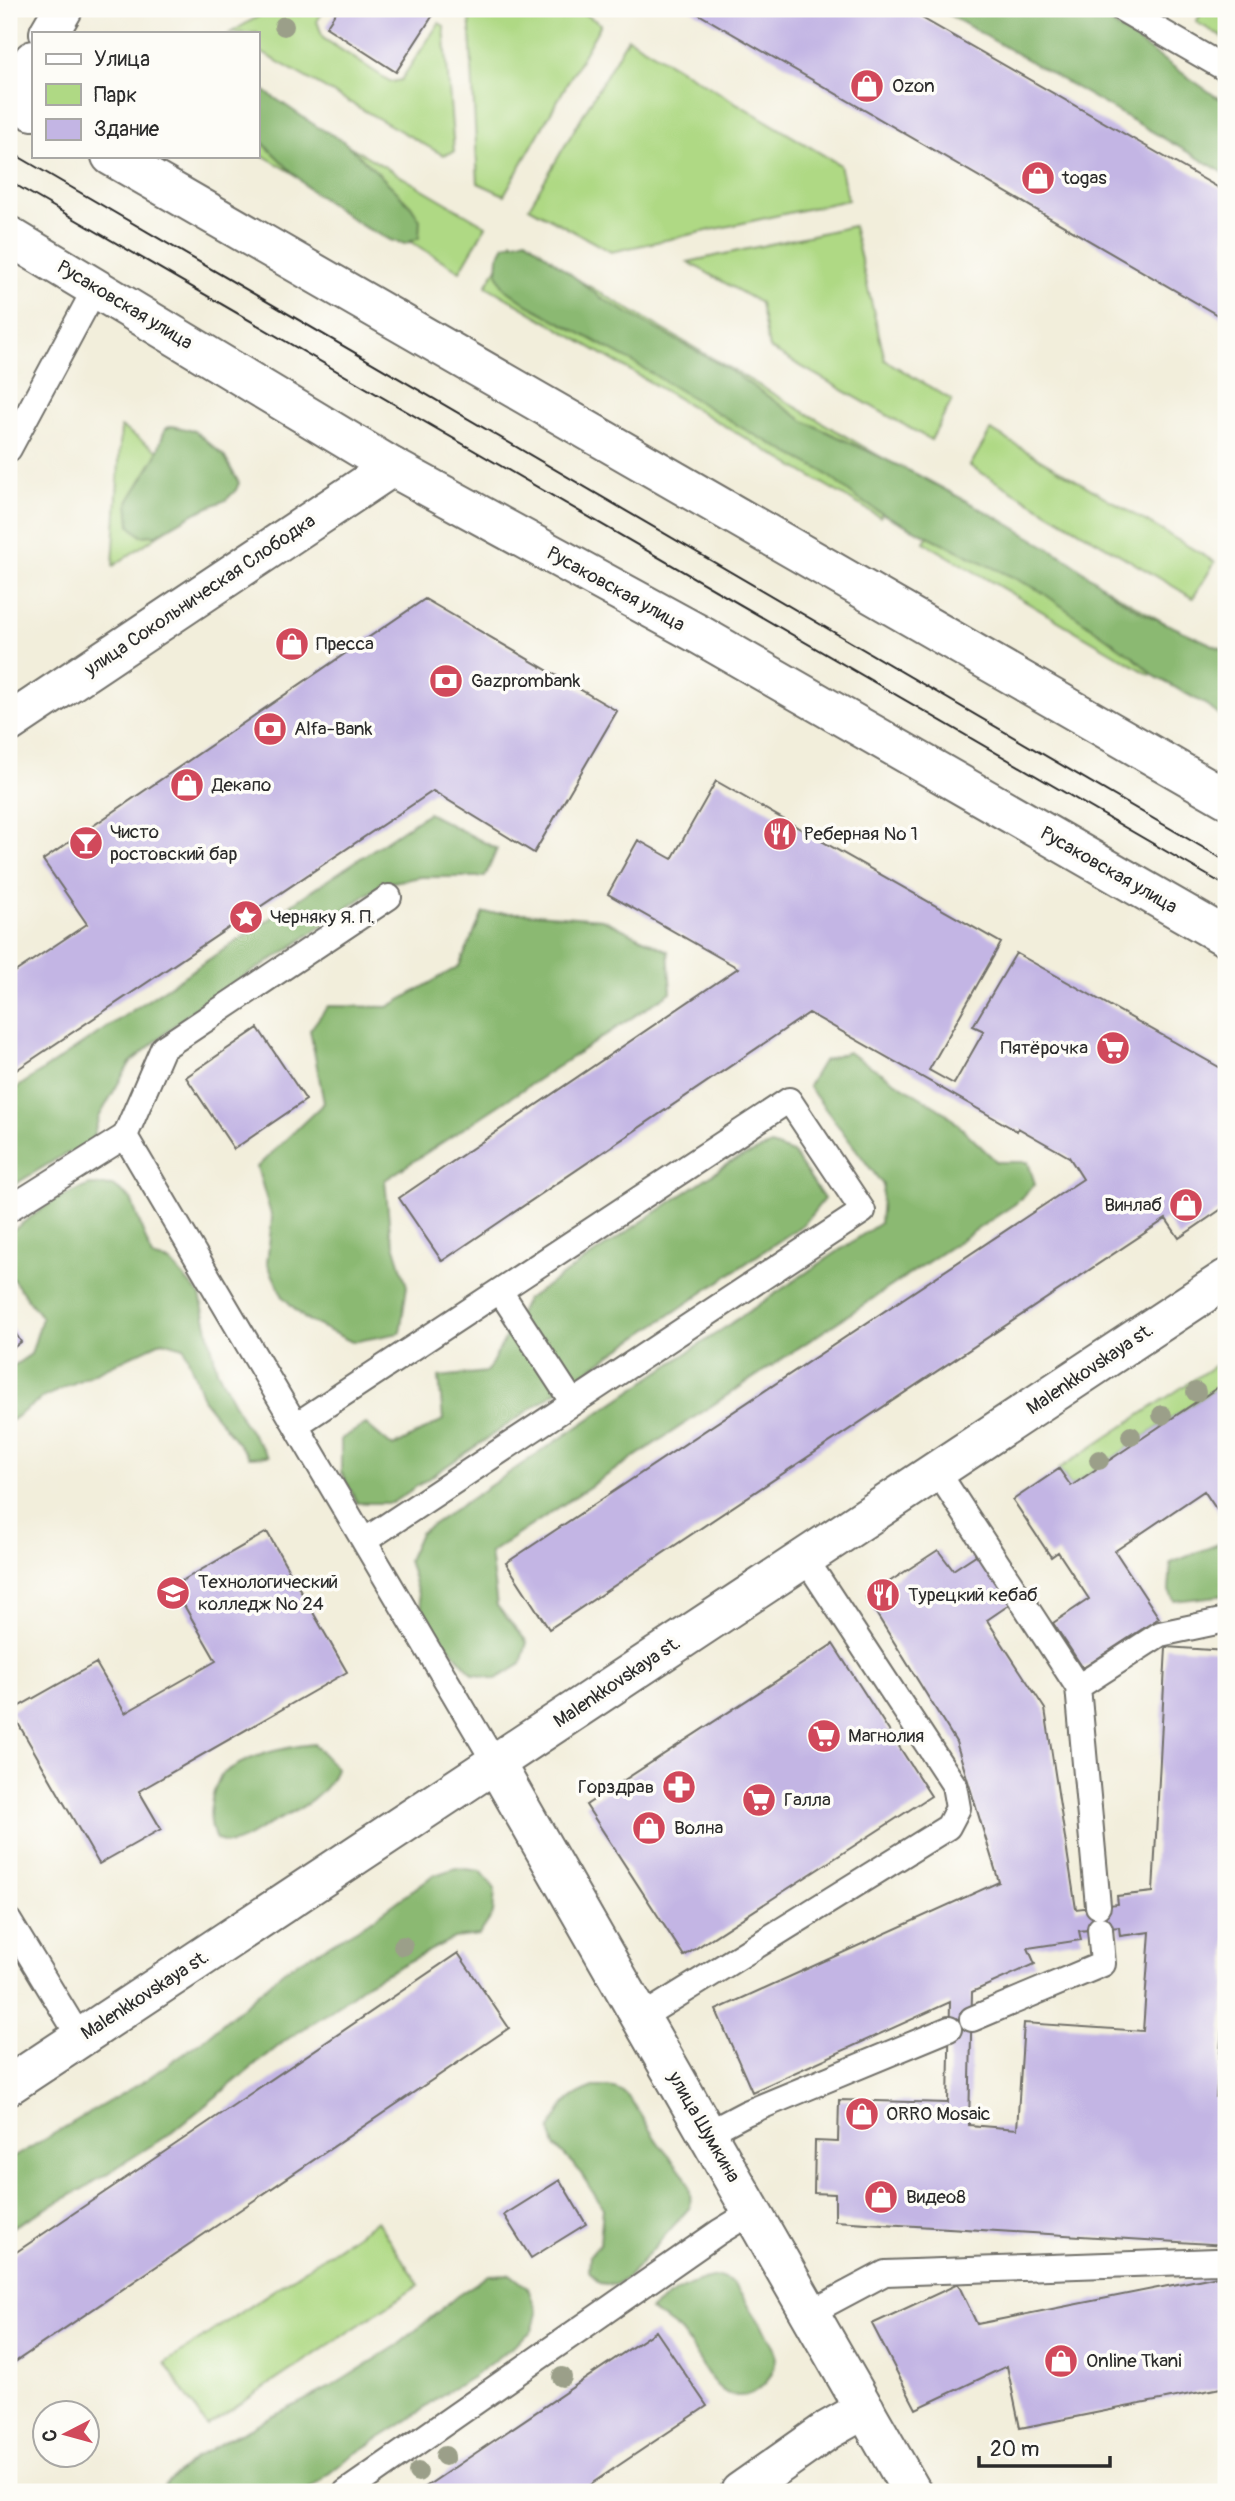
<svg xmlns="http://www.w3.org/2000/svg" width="1235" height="2501" font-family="Pangolin,sans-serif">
<rect width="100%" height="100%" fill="#fdfcf7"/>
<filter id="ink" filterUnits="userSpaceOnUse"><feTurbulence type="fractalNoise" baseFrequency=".0143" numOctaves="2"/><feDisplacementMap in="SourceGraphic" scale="14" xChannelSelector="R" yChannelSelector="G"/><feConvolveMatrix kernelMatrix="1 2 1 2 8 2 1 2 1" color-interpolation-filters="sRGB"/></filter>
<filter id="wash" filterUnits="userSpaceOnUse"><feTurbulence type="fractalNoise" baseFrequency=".00686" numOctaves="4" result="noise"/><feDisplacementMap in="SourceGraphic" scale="28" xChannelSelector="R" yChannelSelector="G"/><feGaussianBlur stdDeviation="1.57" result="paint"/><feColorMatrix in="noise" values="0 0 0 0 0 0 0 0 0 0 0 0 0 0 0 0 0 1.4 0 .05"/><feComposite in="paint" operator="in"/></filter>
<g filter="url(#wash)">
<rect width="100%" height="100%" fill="#f2eedb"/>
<path fill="#afd984" stroke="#6d8258" stroke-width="2" d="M271,9H325L317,21L323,38L391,82L401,80L439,23L444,26L454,152L443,155L257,50V33H230Z
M469,9H576L601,24L504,195L478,183Z
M1204,9H1226V39L1196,22Z
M628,38L840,165L848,200L611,252L529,207Z
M257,92L486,226L460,271L257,152Z
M853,226L885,360L952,400L931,440L769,348L760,303L688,262Z
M512,241L907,472L880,517L486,286Z
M121,427L221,492L113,566Z
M991,430L1215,562L1193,598L970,466Z
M950,497L1177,630L1150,675L924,542Z
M1226,1358V1382L1071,1486L1059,1469Z
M377,2221L419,2285L207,2426L165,2363Z"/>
<path fill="#8bb972" stroke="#5b724e" stroke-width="2" d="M939,9H1091L1215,96L1226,102V174Z
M257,86L316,126L343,141L378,173L411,206L420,220L419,238L405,244L390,240L362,226L309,189L257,137Z
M526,239L601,298L726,368L804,421L916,474L1000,519L1067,559L1116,596L1143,613L1226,651V721L1205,704L1156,677L1132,656L1039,590L885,515L858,499L821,470L749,432L626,358L528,305L504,288L497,273L498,257L505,245Z
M172,426L195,431L224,456L239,483L236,490L226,500L197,512L156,535L141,536L130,526L128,502L156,456L165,429Z
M428,813L497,849L485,877H421L382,884L283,953L202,1002L130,1063L99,1117L91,1143L60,1157L9,1188V1093Z
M483,913H522L602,919L668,951L671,992L385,1180L390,1231L407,1286L400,1333L352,1342L305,1319L283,1297L267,1263L272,1218L257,1167L324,1103L310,1030L328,1006L388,1007L459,966Z
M848,1052L947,1114L997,1162H1028L1035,1184L1015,1204L490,1553L497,1606L527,1642L521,1664L496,1679L473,1674L426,1621L408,1560L420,1533L880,1223L883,1185L808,1086L823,1061Z
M771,1145L793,1153L824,1199L804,1224L392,1503H357L341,1472V1439L366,1424L393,1447L443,1420L439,1377L487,1372L526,1300L729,1163Z
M90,1185L113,1186L131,1199L152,1257L170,1262L200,1295L217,1370L244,1423L268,1456L249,1457L204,1401L184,1347L163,1341L42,1398L9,1422V1369L31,1354L42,1318L9,1274V1233L56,1199Z
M1226,1538V1595L1174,1601L1169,1591L1171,1563L1221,1543Z
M314,1744L336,1768C327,1799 293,1812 266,1826C255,1832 245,1841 232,1843C227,1844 222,1841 216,1840C206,1817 210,1797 221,1775C249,1755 280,1748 314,1744Z
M456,1868L481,1871L495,1889L493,1914L479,1935L454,1938L367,1983L328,2013L286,2040L171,2133L86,2187L9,2229V2160L147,2079L208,2036L285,1970L372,1920L432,1876Z
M594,2087C604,2087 616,2086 624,2093C638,2105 645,2124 655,2138C671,2164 694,2172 690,2207L628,2277L615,2285L599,2283L589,2271L590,2255L600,2243L603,2208L578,2169L555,2146L550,2130C563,2105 566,2097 594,2087Z
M510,2274L528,2288L537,2313L532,2331L473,2377L440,2396L410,2419L347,2459L306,2492H156L195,2458L230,2438L331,2387L398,2345L457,2296L489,2275Z
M720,2277C725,2280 731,2281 734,2285C738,2289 775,2345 775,2348C781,2373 756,2402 731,2395C708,2388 696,2348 681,2332C672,2324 660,2317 650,2310C670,2294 695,2279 720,2277Z"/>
<g id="blocks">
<path fill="#c3b5e4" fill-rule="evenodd" d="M338,9H437L396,72L326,27Z
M690,9H906L1226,192V320Z
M425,599L617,711L534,853L433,791L9,1075V976L87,924L43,860Z
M716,781L1001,943L929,1070L954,1084L984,1031L973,1026L1016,953L1226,1071V1206L1179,1238L1166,1219L549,1629L506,1563L1083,1179L1069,1157L1018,1128L1017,1131L809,1013L442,1261L399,1198L738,968L608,894L638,840L672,859Z
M258,1028L306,1100L234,1149L186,1077Z
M9,1323L21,1342L9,1351Z
M1226,1382V1508L1219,1513L1204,1491L1115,1551L1159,1618L1083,1668L1053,1623L1089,1599L1058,1552L1051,1557L1013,1500L1059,1469L1071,1486Z
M267,1532L347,1672L139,1791L161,1829L99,1864L11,1711L96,1663L125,1713L216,1661L173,1586Z
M938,1550L953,1570L979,1553L1012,1603L987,1620L1045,1709L1076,1909L1118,1904L1117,1896L1153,1892L1166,1647L1226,1651V1982L1216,2097L1226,2099V2245L835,2221V2194L814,2193L815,2141L838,2142L839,2100L948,2103L950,2002L752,2092L716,2010L999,1882L956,1742L866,1597ZM1119,1927L1120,1936L1150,1932L1143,2031L1024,2023L1017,2129L969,2125L972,1992L1035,1964L1028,1948L1081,1940L1079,1931Z
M833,1644L931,1796L684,1956L586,1805Z
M458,1953L509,2028L9,2366V2257Z
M560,2180L586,2224L531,2258L504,2215Z
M1218,2276L1226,2316V2387L1020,2428L1007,2366L916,2409L872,2324L958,2284L977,2324Z
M656,2331L707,2406L579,2492H418Z"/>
</g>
</g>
<g filter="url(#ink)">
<use href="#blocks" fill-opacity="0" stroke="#716f69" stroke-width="2"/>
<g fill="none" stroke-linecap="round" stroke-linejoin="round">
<g stroke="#716f69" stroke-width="28">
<path id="service" d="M1122,9L1226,69
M9,449L96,287
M125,1136L495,1763
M9,1209L125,1136L163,1048L389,897
M500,1291L573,1403
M296,1425L789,1100L863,1211L364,1541
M937,1471L1078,1687L1098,1906
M1078,1687L1160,1634L1226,1620
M9,1921L80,2038
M642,2017L948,1827L958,1808L954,1785L805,1558
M972,2019L1103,1964L1100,1929
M708,2133L746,2113L949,2029
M810,2313L885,2273L1216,2261L1226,2262
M346,2492L719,2232L752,2212"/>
</g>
<g stroke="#716f69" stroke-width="42">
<path id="minor" d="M49,33L63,9
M9,100L33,60
M9,723L392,467
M740,2492L828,2430L865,2409"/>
</g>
<g stroke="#716f69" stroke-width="42">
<path id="tertiary" d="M495,1763L912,2492
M9,2085L1226,1279"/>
</g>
<g stroke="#716f69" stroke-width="42">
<path id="primary" d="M9,97L33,111
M111,156L1226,798
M9,236L392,467L700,635L1226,937"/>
</g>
<use href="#service" stroke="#fff" stroke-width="24"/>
<use href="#minor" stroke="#fff" stroke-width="38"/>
<use href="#tertiary" stroke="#fff" stroke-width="38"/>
<use href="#primary" stroke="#fff" stroke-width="38"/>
<path stroke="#2b2b2b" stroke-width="2" d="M9,151L1226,861
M9,181L1226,886"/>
</g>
<g fill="#9b9f89">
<circle cx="284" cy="26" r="10"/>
<circle cx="1196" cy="1392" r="10"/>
<circle cx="1162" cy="1415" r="10"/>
<circle cx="1131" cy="1436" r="10"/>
<circle cx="1099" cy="1460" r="10"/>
<circle cx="403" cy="1946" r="10"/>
<circle cx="562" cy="2377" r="10"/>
<circle cx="445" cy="2456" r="10"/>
<circle cx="418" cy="2472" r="10"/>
</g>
</g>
<defs>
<g id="shop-disc" transform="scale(1.75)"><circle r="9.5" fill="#d1495b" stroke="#fdfcf7"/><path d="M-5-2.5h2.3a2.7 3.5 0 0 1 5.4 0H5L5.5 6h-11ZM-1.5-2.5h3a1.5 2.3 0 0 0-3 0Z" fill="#fff"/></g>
<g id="bank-disc" transform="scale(1.75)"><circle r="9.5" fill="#d1495b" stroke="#fdfcf7"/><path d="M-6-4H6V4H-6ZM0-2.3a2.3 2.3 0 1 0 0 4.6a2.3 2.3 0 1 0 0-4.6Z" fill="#fff"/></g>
<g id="restaurant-disc" transform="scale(1.75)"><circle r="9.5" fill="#d1495b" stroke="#fdfcf7"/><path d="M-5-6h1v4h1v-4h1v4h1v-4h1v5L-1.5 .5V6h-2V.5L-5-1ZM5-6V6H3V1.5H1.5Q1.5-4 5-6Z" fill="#fff"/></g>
<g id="bar-disc" transform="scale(1.75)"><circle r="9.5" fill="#d1495b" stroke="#fdfcf7"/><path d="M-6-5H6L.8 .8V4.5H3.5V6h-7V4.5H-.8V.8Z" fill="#fff"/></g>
<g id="sight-disc" transform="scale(1.75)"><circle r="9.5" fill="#d1495b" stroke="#fdfcf7"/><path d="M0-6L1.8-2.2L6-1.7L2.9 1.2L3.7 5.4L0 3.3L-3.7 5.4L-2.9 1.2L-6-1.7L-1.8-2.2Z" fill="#fff"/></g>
<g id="supermarket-disc" transform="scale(1.75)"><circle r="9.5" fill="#d1495b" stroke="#fdfcf7"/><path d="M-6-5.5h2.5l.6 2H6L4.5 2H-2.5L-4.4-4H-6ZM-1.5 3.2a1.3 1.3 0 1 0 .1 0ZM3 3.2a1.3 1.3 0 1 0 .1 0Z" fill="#fff"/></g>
<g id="university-disc" transform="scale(1.75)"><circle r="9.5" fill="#d1495b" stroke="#fdfcf7"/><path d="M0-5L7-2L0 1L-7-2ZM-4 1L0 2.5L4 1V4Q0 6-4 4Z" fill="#fff"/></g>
<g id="pharmacy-disc" transform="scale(1.75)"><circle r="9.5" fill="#d1495b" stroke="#fdfcf7"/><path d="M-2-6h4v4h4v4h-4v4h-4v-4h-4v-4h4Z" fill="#fff"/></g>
</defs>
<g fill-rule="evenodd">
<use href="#shop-disc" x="867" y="86"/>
<use href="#shop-disc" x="1038" y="178"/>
<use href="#shop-disc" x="292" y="644"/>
<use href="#bank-disc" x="446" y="681"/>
<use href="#bank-disc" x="270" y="729"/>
<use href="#shop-disc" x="187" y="785"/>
<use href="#restaurant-disc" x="780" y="834"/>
<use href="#bar-disc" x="86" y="843"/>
<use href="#sight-disc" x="246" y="917"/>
<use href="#supermarket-disc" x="1113" y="1048"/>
<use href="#shop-disc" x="1186" y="1205"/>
<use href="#university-disc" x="173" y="1593"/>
<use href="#restaurant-disc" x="883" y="1595"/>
<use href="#supermarket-disc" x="824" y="1736"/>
<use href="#pharmacy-disc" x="679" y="1787"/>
<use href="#supermarket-disc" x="759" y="1800"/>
<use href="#shop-disc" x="649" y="1828"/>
<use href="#shop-disc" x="862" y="2114"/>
<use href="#shop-disc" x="881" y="2197"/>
<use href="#shop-disc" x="1061" y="2361"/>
</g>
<g text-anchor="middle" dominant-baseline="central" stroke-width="7" stroke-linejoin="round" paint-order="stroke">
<g font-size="19" fill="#2b2b2b" stroke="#fdfcf7" text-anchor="start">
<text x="892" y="86">Ozon</text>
<text x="1062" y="178">togas</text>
<text x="316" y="644">Пресса</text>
<text x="471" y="681">Gazprombank</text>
<text x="294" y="729">Alfa-Bank</text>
<text x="212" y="785">Декапо</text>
<text x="110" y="832">Чисто<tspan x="110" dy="22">ростовский бар</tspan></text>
<text x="804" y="834">Реберная № 1</text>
<text x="270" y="917">Черняку Я. П.</text>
<text x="1088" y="1048" text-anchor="end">Пятёрочка</text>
<text x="1162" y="1205" text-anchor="end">Винлаб</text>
<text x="198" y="1582">Технологический<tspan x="198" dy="22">колледж № 24</tspan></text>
<text x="908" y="1595">Турецкий кебаб</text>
<text x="848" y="1736">Магнолия</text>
<text x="654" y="1787" text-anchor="end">Горздрав</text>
<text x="784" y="1800">Галла</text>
<text x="674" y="1828">Волна</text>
<text x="886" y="2114">ORRO Mosaic</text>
<text x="906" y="2197">Видео8</text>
<text x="1086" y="2361">Online Tkani</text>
</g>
<g font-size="19" fill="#2b2b2b" stroke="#fdfcf7">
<text transform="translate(125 305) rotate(31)">Русаковская улица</text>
<text transform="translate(616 589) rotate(29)">Русаковская улица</text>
<text transform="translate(200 595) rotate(-34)">улица Сокольническая Слободка</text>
<text transform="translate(1109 870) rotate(30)">Русаковская улица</text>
<text transform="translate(1090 1369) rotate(-34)">Malenkkovskaya st.</text>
<text transform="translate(617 1682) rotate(-34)">Malenkkovskaya st.</text>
<text transform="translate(145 1995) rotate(-33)">Malenkkovskaya st.</text>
<text transform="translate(704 2127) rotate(60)">улица Шумкина</text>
</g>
</g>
<rect width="1235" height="2501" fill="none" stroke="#fdfcf7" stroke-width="35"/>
<rect x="32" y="32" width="228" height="126" fill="#fdfcf7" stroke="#a9a8a5" stroke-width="2"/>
<rect x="46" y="54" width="35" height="10" fill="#ffffff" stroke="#a9a8a5" stroke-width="2"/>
<text x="94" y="66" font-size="21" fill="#2b2b2b">Улица</text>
<rect x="46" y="84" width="35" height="21" fill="#afd984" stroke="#a9a8a5" stroke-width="2"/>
<text x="94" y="102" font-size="21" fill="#2b2b2b">Парк</text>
<rect x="46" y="119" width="35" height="21" fill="#c3b5e4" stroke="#a9a8a5" stroke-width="2"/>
<text x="94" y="136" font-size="21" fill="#2b2b2b">Здание</text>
<g transform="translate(66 2434) rotate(264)"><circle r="33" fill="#fdfcf7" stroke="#a9a8a5" stroke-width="2"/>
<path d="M0-5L12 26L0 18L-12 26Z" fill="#d1495b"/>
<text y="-10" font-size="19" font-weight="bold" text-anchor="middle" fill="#2b2b2b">С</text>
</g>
<path d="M979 2456v10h131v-10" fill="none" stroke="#2b2b2b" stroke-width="3.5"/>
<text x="990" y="2456" font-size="21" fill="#2b2b2b" stroke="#fdfcf7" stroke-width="5" paint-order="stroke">20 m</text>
</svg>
